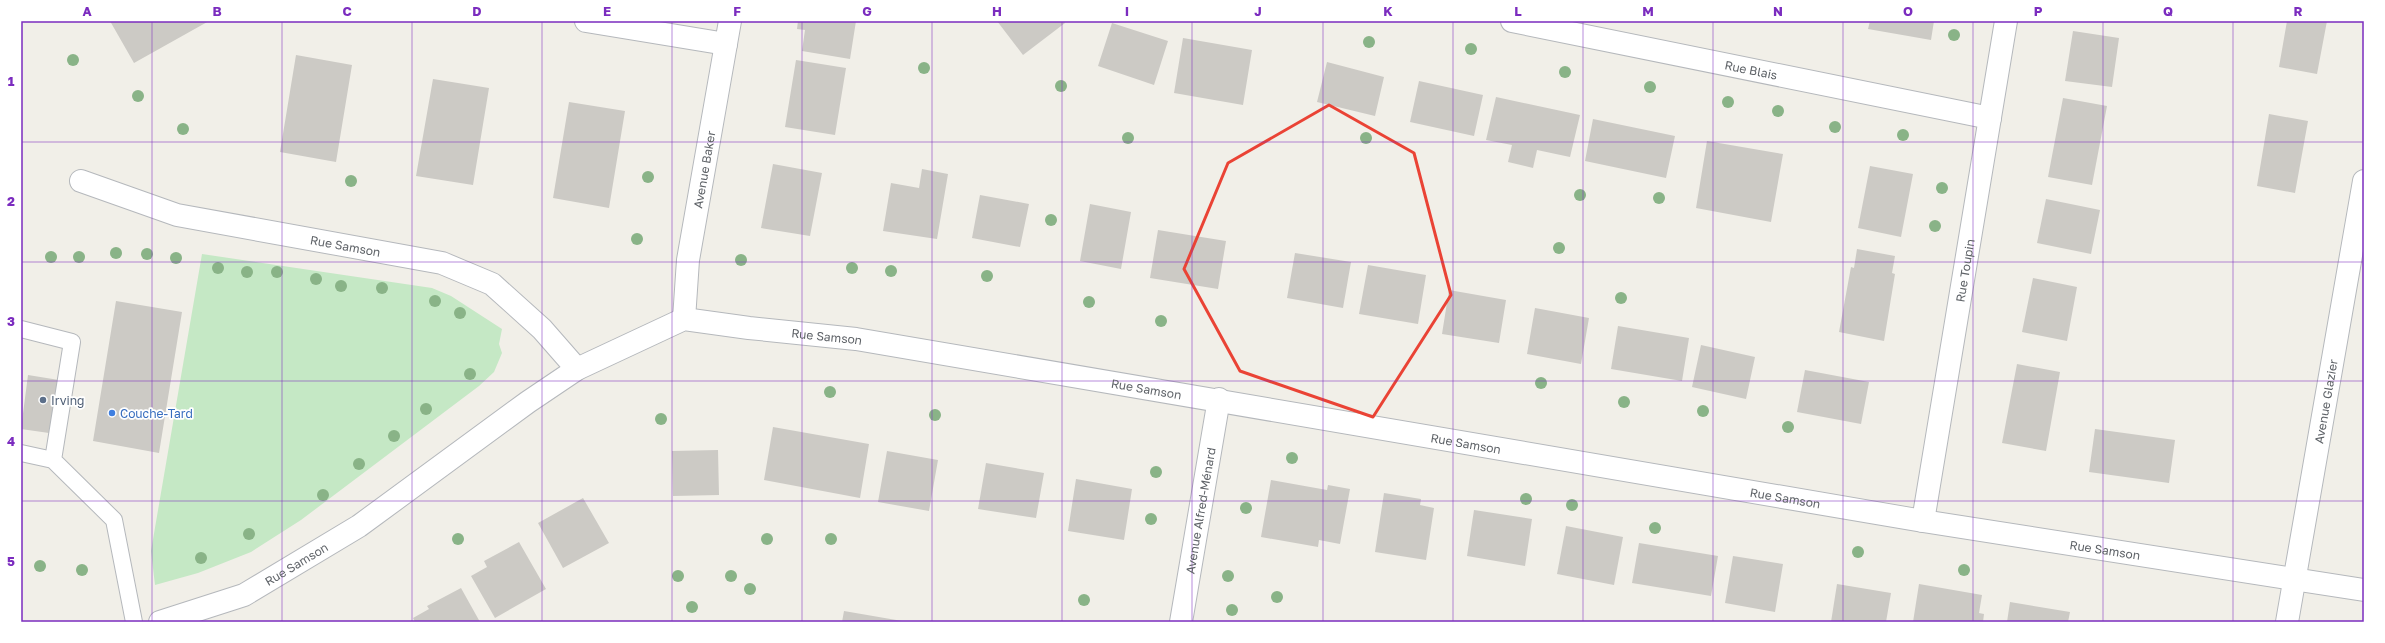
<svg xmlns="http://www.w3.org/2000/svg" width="2385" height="643" font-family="'Golos Text',sans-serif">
<rect width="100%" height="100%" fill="#f1efe8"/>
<path fill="#c5e8c5" d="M202,254L432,288L451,296L502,329L499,344L502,353L494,372L479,386L301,520L251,552L198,573L155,585L151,551Z"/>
<path fill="#cccac5" d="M110,21H209L134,63Z
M798,21H856L850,59L802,51L805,30L797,29Z
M997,21H1064L1065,23L1023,55Z
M1870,21H1934L1931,40L1868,29Z
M2287,21H2327L2317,74L2279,67Z
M1112,23L1168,41L1154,85L1098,66Z
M2073,31L2119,38L2112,87L2065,81Z
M1183,38L1252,50L1243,105L1174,93Z
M296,55L352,65L336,162L280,152Z
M796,60L846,68L835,135L785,127Z
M1327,62L1384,77L1375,116L1317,102Z
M433,79L489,88L473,185L416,176Z
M1419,81L1483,95L1474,136L1410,122Z
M1496,97L1580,115L1570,157L1537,150L1533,168L1508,162L1512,145L1486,140Z
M2063,98L2107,106L2092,185L2048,177Z
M569,102L625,111L609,208L553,198Z
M2269,114L2308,121L2295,193L2257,186Z
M1593,119L1675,136L1666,178L1585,161Z
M1707,141L1783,154L1771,222L1696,208Z
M773,164L822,173L810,236L761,228Z
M1870,166L1913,174L1901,237L1858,228Z
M922,169L948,174L937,239L883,231L891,183L919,188Z
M980,195L1029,204L1020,247L972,238Z
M2046,199L2100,210L2091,254L2037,243Z
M1090,204L1131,212L1121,269L1080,261Z
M1158,230L1226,241L1218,289L1150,278Z
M1857,249L1895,256L1892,273L1895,274L1884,341L1839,332L1851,267L1854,268Z
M1295,253L1351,262L1343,308L1287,298Z
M1368,265L1426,275L1418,324L1359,314Z
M2033,278L2077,287L2067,341L2022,332Z
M1449,290L1506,300L1499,343L1442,334Z
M116,301L182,312L159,453L93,441Z
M1535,308L1589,318L1581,364L1527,354Z
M1618,326L1689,338L1682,381L1611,369Z
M1701,345L1755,357L1746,399L1692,387Z
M2017,364L2060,372L2046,451L2002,443Z
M1805,370L1869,382L1861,424L1797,412Z
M28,375L65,381L56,434L21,429Z
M773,427L869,444L860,498L764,480Z
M2095,429L2175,440L2169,483L2089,472Z
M718,450L719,495L673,496L672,451Z
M887,451L938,460L929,511L878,502Z
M986,463L1044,473L1036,518L978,509Z
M1076,479L1132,489L1124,540L1068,531Z
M1271,480L1327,490L1328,485L1350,489L1340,544L1319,540L1318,547L1261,537Z
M1384,493L1421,499L1420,505L1434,508L1426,560L1375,552Z
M583,498L609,543L563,568L538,523Z
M1474,510L1532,519L1525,566L1467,556Z
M1566,526L1623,537L1614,585L1557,574Z
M519,542L546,589L495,618L471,576L487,567L484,561Z
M1639,543L1718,556L1711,596L1632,583Z
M1733,556L1783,564L1775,612L1725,603Z
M1837,584L1891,593L1886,622H1831Z
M1919,584L1982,595L1979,613L1984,614L1983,622H1913Z
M461,588L480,622H415L413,618L429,609L427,606Z
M2010,602L2070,612L2068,622H2007Z
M844,611L902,621V622H842Z"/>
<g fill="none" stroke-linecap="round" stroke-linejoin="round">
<g stroke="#b5b8bc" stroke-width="18">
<path id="service" d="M21,329L72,342L53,460
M21,453L53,460L114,520L134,622"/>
</g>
<g stroke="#b5b8bc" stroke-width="24">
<g id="minor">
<path d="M586,21L726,44"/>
<path id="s1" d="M1512,21L1990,118"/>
<path id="s2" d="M81,181L177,215L442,263L492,284L542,329L577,369"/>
<path id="s3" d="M684,319L688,260L730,21"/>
<path id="s4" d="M1923,521L2006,21"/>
<path id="s5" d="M1181,622L1219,399"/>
<path id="s6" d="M2287,622L2364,181"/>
</g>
</g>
<g stroke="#b5b8bc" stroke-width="24">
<g id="tertiary">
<path id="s7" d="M160,622L244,595L359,526L528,402L577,369L684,319L749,328L856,339L1923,521L2364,590"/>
</g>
</g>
<use href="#service" stroke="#fff" stroke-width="16"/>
<use href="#minor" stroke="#fff" stroke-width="22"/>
<use href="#tertiary" stroke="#fff" stroke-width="22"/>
</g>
<g fill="#89b387">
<circle cx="1954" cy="35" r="6"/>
<circle cx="1369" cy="42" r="6"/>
<circle cx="1471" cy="49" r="6"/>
<circle cx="73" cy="60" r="6"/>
<circle cx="924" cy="68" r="6"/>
<circle cx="1565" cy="72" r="6"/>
<circle cx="1061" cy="86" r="6"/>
<circle cx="1650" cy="87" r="6"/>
<circle cx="138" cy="96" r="6"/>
<circle cx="1728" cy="102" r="6"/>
<circle cx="1778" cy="111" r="6"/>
<circle cx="1835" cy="127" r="6"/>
<circle cx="183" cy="129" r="6"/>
<circle cx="1903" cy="135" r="6"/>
<circle cx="1128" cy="138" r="6"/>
<circle cx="1366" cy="138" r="6"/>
<circle cx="648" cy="177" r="6"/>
<circle cx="351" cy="181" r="6"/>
<circle cx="1942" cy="188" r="6"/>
<circle cx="1580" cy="195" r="6"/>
<circle cx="1659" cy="198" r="6"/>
<circle cx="1051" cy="220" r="6"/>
<circle cx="1935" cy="226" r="6"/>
<circle cx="637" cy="239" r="6"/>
<circle cx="1559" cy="248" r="6"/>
<circle cx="116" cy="253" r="6"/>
<circle cx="147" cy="254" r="6"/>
<circle cx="51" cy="257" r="6"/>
<circle cx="79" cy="257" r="6"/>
<circle cx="176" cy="258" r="6"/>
<circle cx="741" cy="260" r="6"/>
<circle cx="218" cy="268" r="6"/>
<circle cx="852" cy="268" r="6"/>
<circle cx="891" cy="271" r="6"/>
<circle cx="247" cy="272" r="6"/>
<circle cx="277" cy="272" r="6"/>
<circle cx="987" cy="276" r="6"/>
<circle cx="316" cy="279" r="6"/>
<circle cx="341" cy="286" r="6"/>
<circle cx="382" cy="288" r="6"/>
<circle cx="1621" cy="298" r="6"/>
<circle cx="435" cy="301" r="6"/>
<circle cx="1089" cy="302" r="6"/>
<circle cx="460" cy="313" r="6"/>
<circle cx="1161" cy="321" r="6"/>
<circle cx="470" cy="374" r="6"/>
<circle cx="1541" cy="383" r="6"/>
<circle cx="830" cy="392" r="6"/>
<circle cx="1624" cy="402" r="6"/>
<circle cx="426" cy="409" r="6"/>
<circle cx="1703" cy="411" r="6"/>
<circle cx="935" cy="415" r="6"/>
<circle cx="661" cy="419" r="6"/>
<circle cx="1788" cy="427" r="6"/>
<circle cx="394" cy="436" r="6"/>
<circle cx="1292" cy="458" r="6"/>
<circle cx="359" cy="464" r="6"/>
<circle cx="1156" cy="472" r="6"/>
<circle cx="323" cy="495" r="6"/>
<circle cx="1526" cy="499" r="6"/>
<circle cx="1572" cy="505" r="6"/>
<circle cx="1246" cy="508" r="6"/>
<circle cx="1151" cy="519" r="6"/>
<circle cx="1655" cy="528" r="6"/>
<circle cx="249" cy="534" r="6"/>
<circle cx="458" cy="539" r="6"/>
<circle cx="767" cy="539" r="6"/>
<circle cx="831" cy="539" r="6"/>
<circle cx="1858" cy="552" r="6"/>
<circle cx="201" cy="558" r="6"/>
<circle cx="40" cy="566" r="6"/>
<circle cx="82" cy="570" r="6"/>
<circle cx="1964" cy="570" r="6"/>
<circle cx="678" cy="576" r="6"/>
<circle cx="731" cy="576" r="6"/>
<circle cx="1228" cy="576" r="6"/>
<circle cx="750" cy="589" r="6"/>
<circle cx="1277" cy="597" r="6"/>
<circle cx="1084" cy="600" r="6"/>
<circle cx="692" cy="607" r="6"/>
<circle cx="1232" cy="610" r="6"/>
</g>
<path fill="none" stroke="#ea4335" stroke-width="3" stroke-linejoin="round" d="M1329,105L1414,153L1451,295L1373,417L1240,371L1184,269L1228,163Z"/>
<path fill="none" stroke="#7b2cbf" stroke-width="1" stroke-opacity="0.55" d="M152,21V622M282,21V622M412,21V622M542,21V622M672,21V622M802,21V622M932,21V622M1062,21V622M1192,21V622M1323,21V622M1453,21V622M1583,21V622M1713,21V622M1843,21V622M1973,21V622M2103,21V622M2233,21V622M21,142H2364M21,262H2364M21,381H2364M21,501H2364"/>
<circle fill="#5c6f8a" stroke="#fff" stroke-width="1.5" cx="43" cy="400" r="4"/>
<circle fill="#3f7fe0" stroke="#fff" stroke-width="1.5" cx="112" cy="413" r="4"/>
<g text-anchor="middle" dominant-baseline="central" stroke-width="3.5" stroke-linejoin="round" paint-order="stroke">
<g font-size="12" fill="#5f6368" stroke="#fff">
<text stroke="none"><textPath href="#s1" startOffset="244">Rue Blais</textPath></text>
<text stroke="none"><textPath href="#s3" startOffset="151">Avenue Baker</textPath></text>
<text stroke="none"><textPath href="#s2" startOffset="273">Rue Samson</textPath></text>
<text stroke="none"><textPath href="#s4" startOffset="254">Rue Toupin</textPath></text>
<text stroke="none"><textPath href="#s7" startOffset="753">Rue Samson</textPath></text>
<text stroke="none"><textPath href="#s7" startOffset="1077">Rue Samson</textPath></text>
<text stroke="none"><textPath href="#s6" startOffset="224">Avenue Glazier</textPath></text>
<text stroke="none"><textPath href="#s7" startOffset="1401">Rue Samson</textPath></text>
<text stroke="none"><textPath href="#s7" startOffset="1725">Rue Samson</textPath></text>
<text stroke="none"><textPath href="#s5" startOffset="113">Avenue Alfred-Ménard</textPath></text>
<text stroke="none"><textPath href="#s7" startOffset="2049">Rue Samson</textPath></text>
<text stroke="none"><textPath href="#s7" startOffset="149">Rue Samson</textPath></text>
</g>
<g font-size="12" fill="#4e5e75" stroke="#fff" text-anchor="start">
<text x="51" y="400">Irving</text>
</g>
<g font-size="12" fill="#366cbe" stroke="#fff" text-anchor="start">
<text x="120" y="413">Couche-Tard</text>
</g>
</g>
<rect width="2385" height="643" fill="none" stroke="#ffffff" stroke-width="44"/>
<rect x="22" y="22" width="2341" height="599" fill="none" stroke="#7b2cbf" stroke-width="1.5"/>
<g font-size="13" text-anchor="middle" font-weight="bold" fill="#7b2cbf">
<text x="87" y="16">A</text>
<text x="217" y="16">B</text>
<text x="347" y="16">C</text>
<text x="477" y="16">D</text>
<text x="607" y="16">E</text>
<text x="737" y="16">F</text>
<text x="867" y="16">G</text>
<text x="997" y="16">H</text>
<text x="1127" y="16">I</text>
<text x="1258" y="16">J</text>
<text x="1388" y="16">K</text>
<text x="1518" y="16">L</text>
<text x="1648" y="16">M</text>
<text x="1778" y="16">N</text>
<text x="1908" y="16">O</text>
<text x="2038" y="16">P</text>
<text x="2168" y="16">Q</text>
<text x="2298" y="16">R</text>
<text x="11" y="86">1</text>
<text x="11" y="206">2</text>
<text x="11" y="326">3</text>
<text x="11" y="446">4</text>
<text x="11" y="566">5</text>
</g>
</svg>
